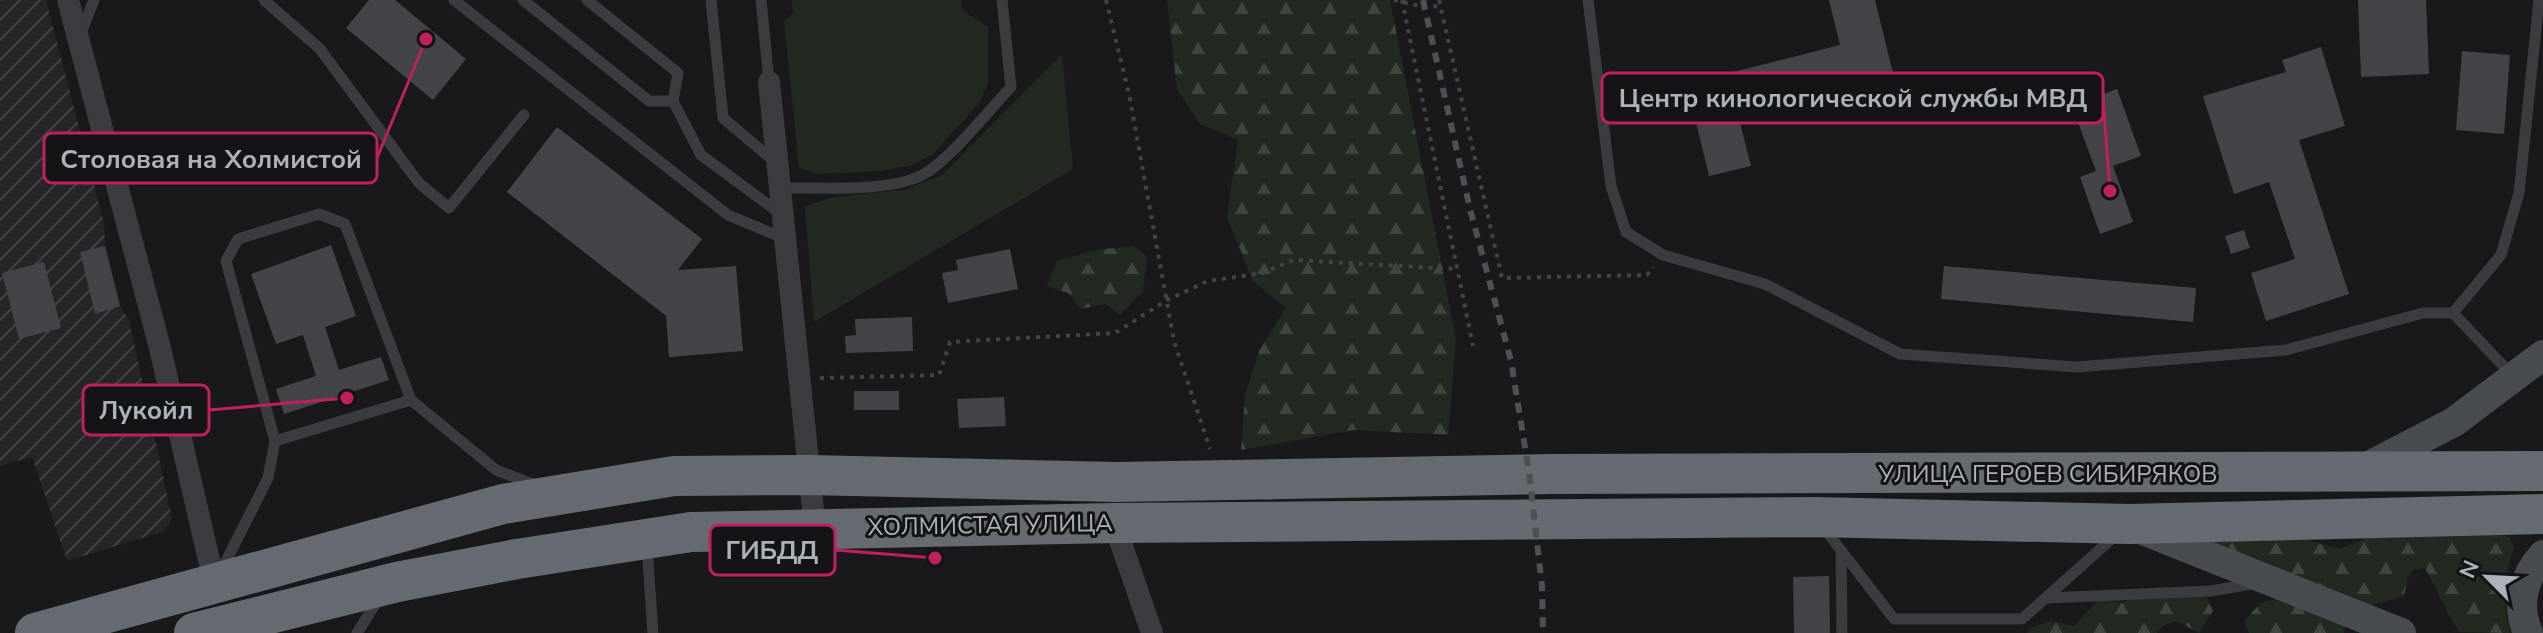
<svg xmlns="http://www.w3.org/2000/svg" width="2543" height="633" font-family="'Nunito Sans',sans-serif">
<defs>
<pattern id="industrial-furrows" width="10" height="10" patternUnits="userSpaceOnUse" patternTransform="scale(2)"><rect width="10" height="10" fill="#252528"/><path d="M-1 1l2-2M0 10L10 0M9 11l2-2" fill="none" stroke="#424245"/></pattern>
<pattern id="forest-firs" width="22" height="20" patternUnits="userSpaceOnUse" patternTransform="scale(2)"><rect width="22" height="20" fill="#212921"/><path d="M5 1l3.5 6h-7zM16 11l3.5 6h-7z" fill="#3f463f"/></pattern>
</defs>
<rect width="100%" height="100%" fill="#19191b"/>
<path fill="url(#industrial-furrows)" d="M0,0H46L104,223L105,246L120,306L129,320L172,518L165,531L67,561L32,457L0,466Z"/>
<path fill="#212921" d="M792,0H961L962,10L988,27V83L980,102L932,155L909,166L879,171L818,174L799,168L784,21L793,13Z
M1062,54L1073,169L814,322L805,207L832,197L904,190L942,175Z"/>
<path fill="url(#forest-firs)" d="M1167,0H1390L1456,340L1448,435L1354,430L1241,450L1245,395L1259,351L1286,308L1253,281L1227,217L1238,140L1200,124L1177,89Z
M1133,246L1147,256L1143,291L1120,315L1106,304L1081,309L1068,293L1047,286L1057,261L1096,250Z
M2492,530L2510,538L2514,547C2504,579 2502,600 2510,633L2460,632C2445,612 2438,590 2425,568L2413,570L2408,577L2404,596L2369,606L2216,543L2218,533L2296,532L2310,541L2340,549L2380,532Z
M2184,595L2207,598L2213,611L2199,633L2176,621L2162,626L2157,633H2027L2030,628L2051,621L2074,626L2098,600L2122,603L2135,596Z
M2290,596L2346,624L2344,633H2249L2244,622L2260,603Z"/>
<path fill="#434448" d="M369,0H395L466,59L433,100L346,28Z
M1829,0H1875L1894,77L1738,115L1751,166L1709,176L1690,97L1732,87L1729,73L1840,45Z
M2358,0H2426L2429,74L2361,77Z
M2321,47L2345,126L2299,140L2349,294L2266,321L2251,273L2295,259L2269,182L2234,194L2203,96L2286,72L2282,60Z
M2462,51L2510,55L2504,134L2456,130Z
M2117,89L2141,156L2113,166L2133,222L2100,234L2080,177L2096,171L2072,106Z
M557,127L702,239L678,270L736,266L743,351L669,357L666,316L507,192Z
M2244,230L2250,248L2231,254L2225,236Z
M331,245L356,316L325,327L339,370L381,357L389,380L284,414L276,389L316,376L303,335L276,344L251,274Z
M105,246L120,306L95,314L80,252Z
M1010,249L1018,289L948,303L942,273L958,270L956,260Z
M44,262L61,328L19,339L2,273Z
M1944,266L2196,288L2193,322L1941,299Z
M912,317L913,351L846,353L845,336L856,335L855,319Z
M854,391H899V410H854Z
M1004,397L1006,426L959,428L957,399Z
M1829,576L1830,633H1794L1793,577Z"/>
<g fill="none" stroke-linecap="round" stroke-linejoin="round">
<path stroke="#404347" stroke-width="4" stroke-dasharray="4 6" stroke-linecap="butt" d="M1106,0L1129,94L1174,341L1210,449
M1394,0L1424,7L1441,6
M1402,0L1473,346
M1439,0L1502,278L1647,275L1654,267
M820,378L939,375L950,342L1115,333L1167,300L1208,281L1263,273L1293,260L1457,269"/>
<path stroke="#3a3c40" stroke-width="11" d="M264,0L320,49L419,183L449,208L524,115
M454,0L728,215L783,238
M523,0L649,101H673L701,155L781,214
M587,0L678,73L673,101
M711,0L723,118L774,161
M761,0L769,82
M1588,0L1611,186L1626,232L1663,255L1765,284L1900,354L2077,367L2286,350L2423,313H2453L2513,376
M81,33L94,0
M780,188C818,187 888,193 922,175C949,161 989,110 1011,87L1002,0
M2453,313L2501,255L2519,193L2539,0
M275,441L226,261L238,239L319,214L345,224L411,400
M1823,527L1894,619H2022L2116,535
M647,546L653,633
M1841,551L1842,633
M221,571L268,478L275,441L411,400L496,470L538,486
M2047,598L2211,591L2257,583
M357,633L378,600"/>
<path stroke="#3a3c40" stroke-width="22" d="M68,0L160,348L214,582
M769,82L815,529
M1114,523L1152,633"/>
<path stroke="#484b50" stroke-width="30" d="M2363,469L2454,422L2543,355
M2138,528L2401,633
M2528,633C2516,605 2523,577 2543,555"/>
<path stroke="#666b71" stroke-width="40" d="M35,633L503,504L674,476L808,475L1116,482L1552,474L2543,471
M194,633L397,582L517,559L691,532L1114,523L1815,517L2129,524L2543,514"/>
<path stroke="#4d5055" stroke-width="6" stroke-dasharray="10 8" stroke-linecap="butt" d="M1423,0L1470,209L1511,361L1529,472L1542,586L1543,633"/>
</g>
<g text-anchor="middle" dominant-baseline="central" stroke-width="6" stroke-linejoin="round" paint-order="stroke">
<g font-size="24" fill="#abb2ba" stroke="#141416">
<text x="2048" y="474">УЛИЦА ГЕРОЕВ СИБИРЯКОВ</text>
<text transform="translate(990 525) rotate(-1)">ХОЛМИСТАЯ УЛИЦА</text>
</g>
</g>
<path fill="none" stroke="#c12060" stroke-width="3" d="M2110 191L2103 98M426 39L377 158M347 398L209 410M935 558L835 550"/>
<g fill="#c12060" stroke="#141416" stroke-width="3">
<circle cx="2110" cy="191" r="8"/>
<circle cx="426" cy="39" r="8"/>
<circle cx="347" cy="398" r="8"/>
<circle cx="935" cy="558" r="8"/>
</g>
<g fill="#141416" stroke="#c12060" stroke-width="3">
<rect x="1602" y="73" width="501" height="50" rx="8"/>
<rect x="44" y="133" width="333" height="50" rx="8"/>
<rect x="83" y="385" width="126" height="50" rx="8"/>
<rect x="710" y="525" width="125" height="50" rx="8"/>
</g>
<g font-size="26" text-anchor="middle" font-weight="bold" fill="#abb2ba">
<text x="1853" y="107">Центр кинологической службы МВД</text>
<text x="211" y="168">Столовая на Холмистой</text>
<text x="146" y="419">Лукойл</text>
<text x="772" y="559">ГИБДД</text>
</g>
<g transform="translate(2487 577) rotate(294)" stroke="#141416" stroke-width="6" paint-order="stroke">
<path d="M0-6L14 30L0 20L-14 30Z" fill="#abb2ba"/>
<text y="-12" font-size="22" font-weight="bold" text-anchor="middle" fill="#abb2ba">N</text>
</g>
</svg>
